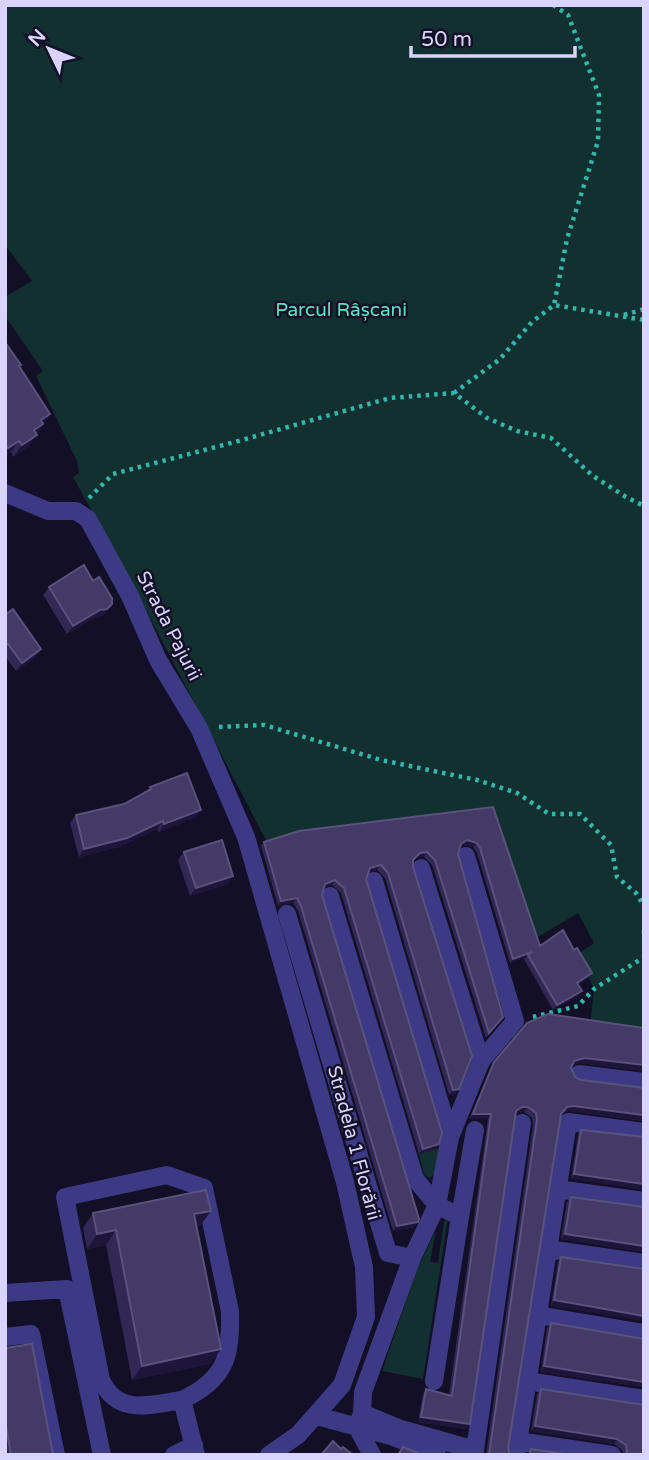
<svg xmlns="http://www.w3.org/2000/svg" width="649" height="1460" font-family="'Varela Round',sans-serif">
<rect width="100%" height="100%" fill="#130f26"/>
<path fill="#12302f" d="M5,5H644V1033L590,1026L594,989L578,954L594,943L578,913L533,940L489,812L268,844L134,587L73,477L79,473L77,461L36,376L43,371L5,316V297L32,281L5,245Z
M439,1148L435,1173L430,1178L424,1175L419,1154Z
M448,1218L423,1379L382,1371L417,1270L436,1230L430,1262L438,1263L444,1221Z"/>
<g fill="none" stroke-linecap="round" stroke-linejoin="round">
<path stroke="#2fb8b0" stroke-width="4.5" stroke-dasharray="3.5 5" stroke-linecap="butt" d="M553,5L568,15L599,95L598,141L567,239L554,305
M624,315L644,309
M454,393L500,359L532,322L554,305L644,320
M89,498L113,474L235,442L390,398L454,393L487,418L517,431L551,438L593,476L626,497L644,506
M219,727L264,725L381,760L477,780L517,793L549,814H580L611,845L617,877L636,893L644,906
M644,930V937
M533,1017L578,1006L594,989L644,957"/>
<path stroke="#3d3a85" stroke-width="18" d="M5,493L48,511H76L88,519L130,596L158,660L199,728L246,837L345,1182L364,1267L366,1317L342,1385L298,1435L269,1455
M421,868L481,1061
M374,881L450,1137
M330,896L415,1179L437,1205L460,1217L434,1381
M287,914L388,1253L412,1258
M579,1074L644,1082
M557,1189L644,1201
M460,1217L475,1130
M548,1249L644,1263
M5,1293L67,1289L102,1455
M538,1315L644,1333
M5,1337L31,1334L56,1455
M527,1381L644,1399
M182,1400C150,1405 118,1416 101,1380L65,1197L167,1175L204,1188L230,1311C231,1357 226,1379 182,1400L196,1455
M362,1413L401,1429L475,1450L522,1123
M317,1416L391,1436L437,1455
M518,1441L612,1455
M174,1455L194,1445
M372,1455L357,1427L362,1413L363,1392L412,1258L437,1205L450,1137L481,1061L515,1021L466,856
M516,1455L568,1122L644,1132"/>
</g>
<path fill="#312854" d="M5,342L21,365L19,367L50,414L28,447L13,457L11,452L5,456Z
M49,587L106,612L101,617L94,618L67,634L43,595Z
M5,615L36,657L16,671L5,656Z
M150,787L196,817L159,832L157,829L122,846L79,857L70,823L76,815L124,804L147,791Z
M493,807L540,946L574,950L592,973L589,978L578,985V996L553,1010L524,959L526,957L510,963L477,853L473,847L463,845L460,847L458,854L503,1017L486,1038L432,865L424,857H417L413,861V867L459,1089L455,1094L449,1095L385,878L377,870L368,872L366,879L439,1144L436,1149L419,1154L341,893L332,885L324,888L322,895L414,1227L393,1231L298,911L293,903L278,906L261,846L264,842Z
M184,852L228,884L190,896L178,860Z
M644,1028V1071L580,1063L572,1066L571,1068L575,1077L581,1080L644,1088V1121L569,1111L563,1112L560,1115L508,1448L510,1455H486L533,1125L532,1118L524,1112H518L516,1114L466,1429L418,1422L423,1394L426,1389L449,1395L488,1119H469L491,1067L494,1062Z
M581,1130L644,1137L571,1179L578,1135Z
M571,1197L644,1207V1252L561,1239L567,1202Z
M93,1213L200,1226L197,1227L221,1349L210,1364L132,1380L106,1245L87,1249L83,1228Z
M561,1257L644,1269L551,1306L558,1262Z
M551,1323L644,1339V1387L541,1372L547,1328Z
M5,1348L53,1455H5Z
M541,1389L644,1455H623L622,1450L614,1444L531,1431L537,1394Z"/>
<path fill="#1d163a" d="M50,414L35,436L25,442L41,420Z
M37,435L28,447L13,457L22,445Z
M19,441L11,452L5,456V451L8,448Z
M112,604L101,617L94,618L67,634L73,626Z
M41,649L36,657L16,671L22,663Z
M201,810L196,817L159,832L164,824Z
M163,821L157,829L122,846L79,857L84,849Z
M467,840L477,843L473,847L463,845L457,849L461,844Z
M427,852L424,857H417L410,865L420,853Z
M381,865L377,870L366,873L370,868Z
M233,876L228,884L190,896L196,888Z
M335,880L332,885L321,889L325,884Z
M297,898L293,903L278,906L281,901Z
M532,952L526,957L510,963L513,959Z
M592,973L589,978L574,988L577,983Z
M582,991L578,996L553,1010L557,1005Z
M584,1058L644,1065V1071L580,1063L570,1067L574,1061Z
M459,1089L455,1094L449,1095L453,1090Z
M573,1106L644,1115V1121L569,1111L563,1112L567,1107Z
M522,1107H528L524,1112H518L513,1117L516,1111Z
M473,1114H491L488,1119H469Z
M439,1144L436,1149L419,1154L423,1149Z
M574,1174L644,1184V1190L571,1179Z
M211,1211L200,1226L184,1229L194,1214Z
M418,1222L414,1227L393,1231L397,1226Z
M116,1230L106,1245L87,1249L97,1234Z
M565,1234L644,1246V1252L561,1239Z
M554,1300L644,1316V1321L551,1306Z
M221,1349L210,1364L132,1380L142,1366Z
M544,1366L644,1382V1387L541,1372Z
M421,1417L470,1424L466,1429L418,1422Z
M535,1426L617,1439L614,1444L531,1431Z"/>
<path fill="#433a66" stroke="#5a527e" stroke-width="2" d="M5,342L21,365L19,366L50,414L41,420L43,424L34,430L37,435L22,445L19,441L8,448L5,443Z
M84,565L93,581L99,577L112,598V604L107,609L100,610L73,626L49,587Z
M13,609L41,649L22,663L8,644L5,646V615Z
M187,773L201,810L164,824L163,821L127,838L84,849L76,815L124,804L151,789L150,787Z
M493,807L540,946L563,930L574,950L577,948L592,973L577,983L582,991L557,1005L528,955L532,952L513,959L480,848L477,843L467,840L461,844L458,854L503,1017L489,1033L435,860L427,852L420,853L413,860V867L472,1056L459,1089L453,1090L388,873L381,865L370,868L366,879L442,1133L439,1144L423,1149L344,888L335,880L325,884L322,895L419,1219L418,1222L397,1226L301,906L297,898L281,901L264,842L299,831Z
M222,840L233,876L196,888L184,852Z
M548,1014L644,1028V1065L584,1058L574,1061L571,1068L575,1077L581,1080L644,1088V1115L573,1106L567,1107L561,1114L508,1448L510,1455H489L537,1119L536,1113L528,1107H522L516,1111L470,1424L421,1417L426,1389L452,1396L491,1114H473L494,1062L527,1023Z
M581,1130L644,1137V1184L574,1174Z
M206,1190L211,1211L194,1214L221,1349L142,1366L116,1230L97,1234L93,1213Z
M571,1197L644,1207V1246L565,1234Z
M561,1257L644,1269V1316L554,1300Z
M551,1323L644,1339V1382L544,1366Z
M32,1344L53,1455H11L5,1420V1348Z
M541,1389L644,1405V1455H625L627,1452L626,1445L617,1439L535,1426Z
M333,1441L341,1449L343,1447L353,1455H321Z
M403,1447L423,1455H398Z
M531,1449L571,1455H529Z"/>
<g text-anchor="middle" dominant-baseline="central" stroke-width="5" stroke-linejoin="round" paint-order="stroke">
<g font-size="19" fill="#5fe0c0" stroke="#130f26">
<text x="341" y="310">Parcul Râșcani</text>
</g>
<g font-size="19" fill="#d9d4ff" stroke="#130f26">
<text transform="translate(169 626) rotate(63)">Strada Pajurii</text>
<text transform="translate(354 1143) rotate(75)">Stradela 1 Florării</text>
</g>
</g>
<rect width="649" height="1460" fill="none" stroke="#d9d4ff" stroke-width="14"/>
<g transform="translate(49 49) rotate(313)" stroke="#130f26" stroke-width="5" paint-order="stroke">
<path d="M0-5L12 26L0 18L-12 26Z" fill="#d9d4ff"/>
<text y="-10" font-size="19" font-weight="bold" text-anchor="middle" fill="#d9d4ff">N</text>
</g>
<path d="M411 46v10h164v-10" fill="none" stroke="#d9d4ff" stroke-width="3.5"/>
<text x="421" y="46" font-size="21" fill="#d9d4ff" stroke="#130f26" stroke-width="5" paint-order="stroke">50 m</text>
</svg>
